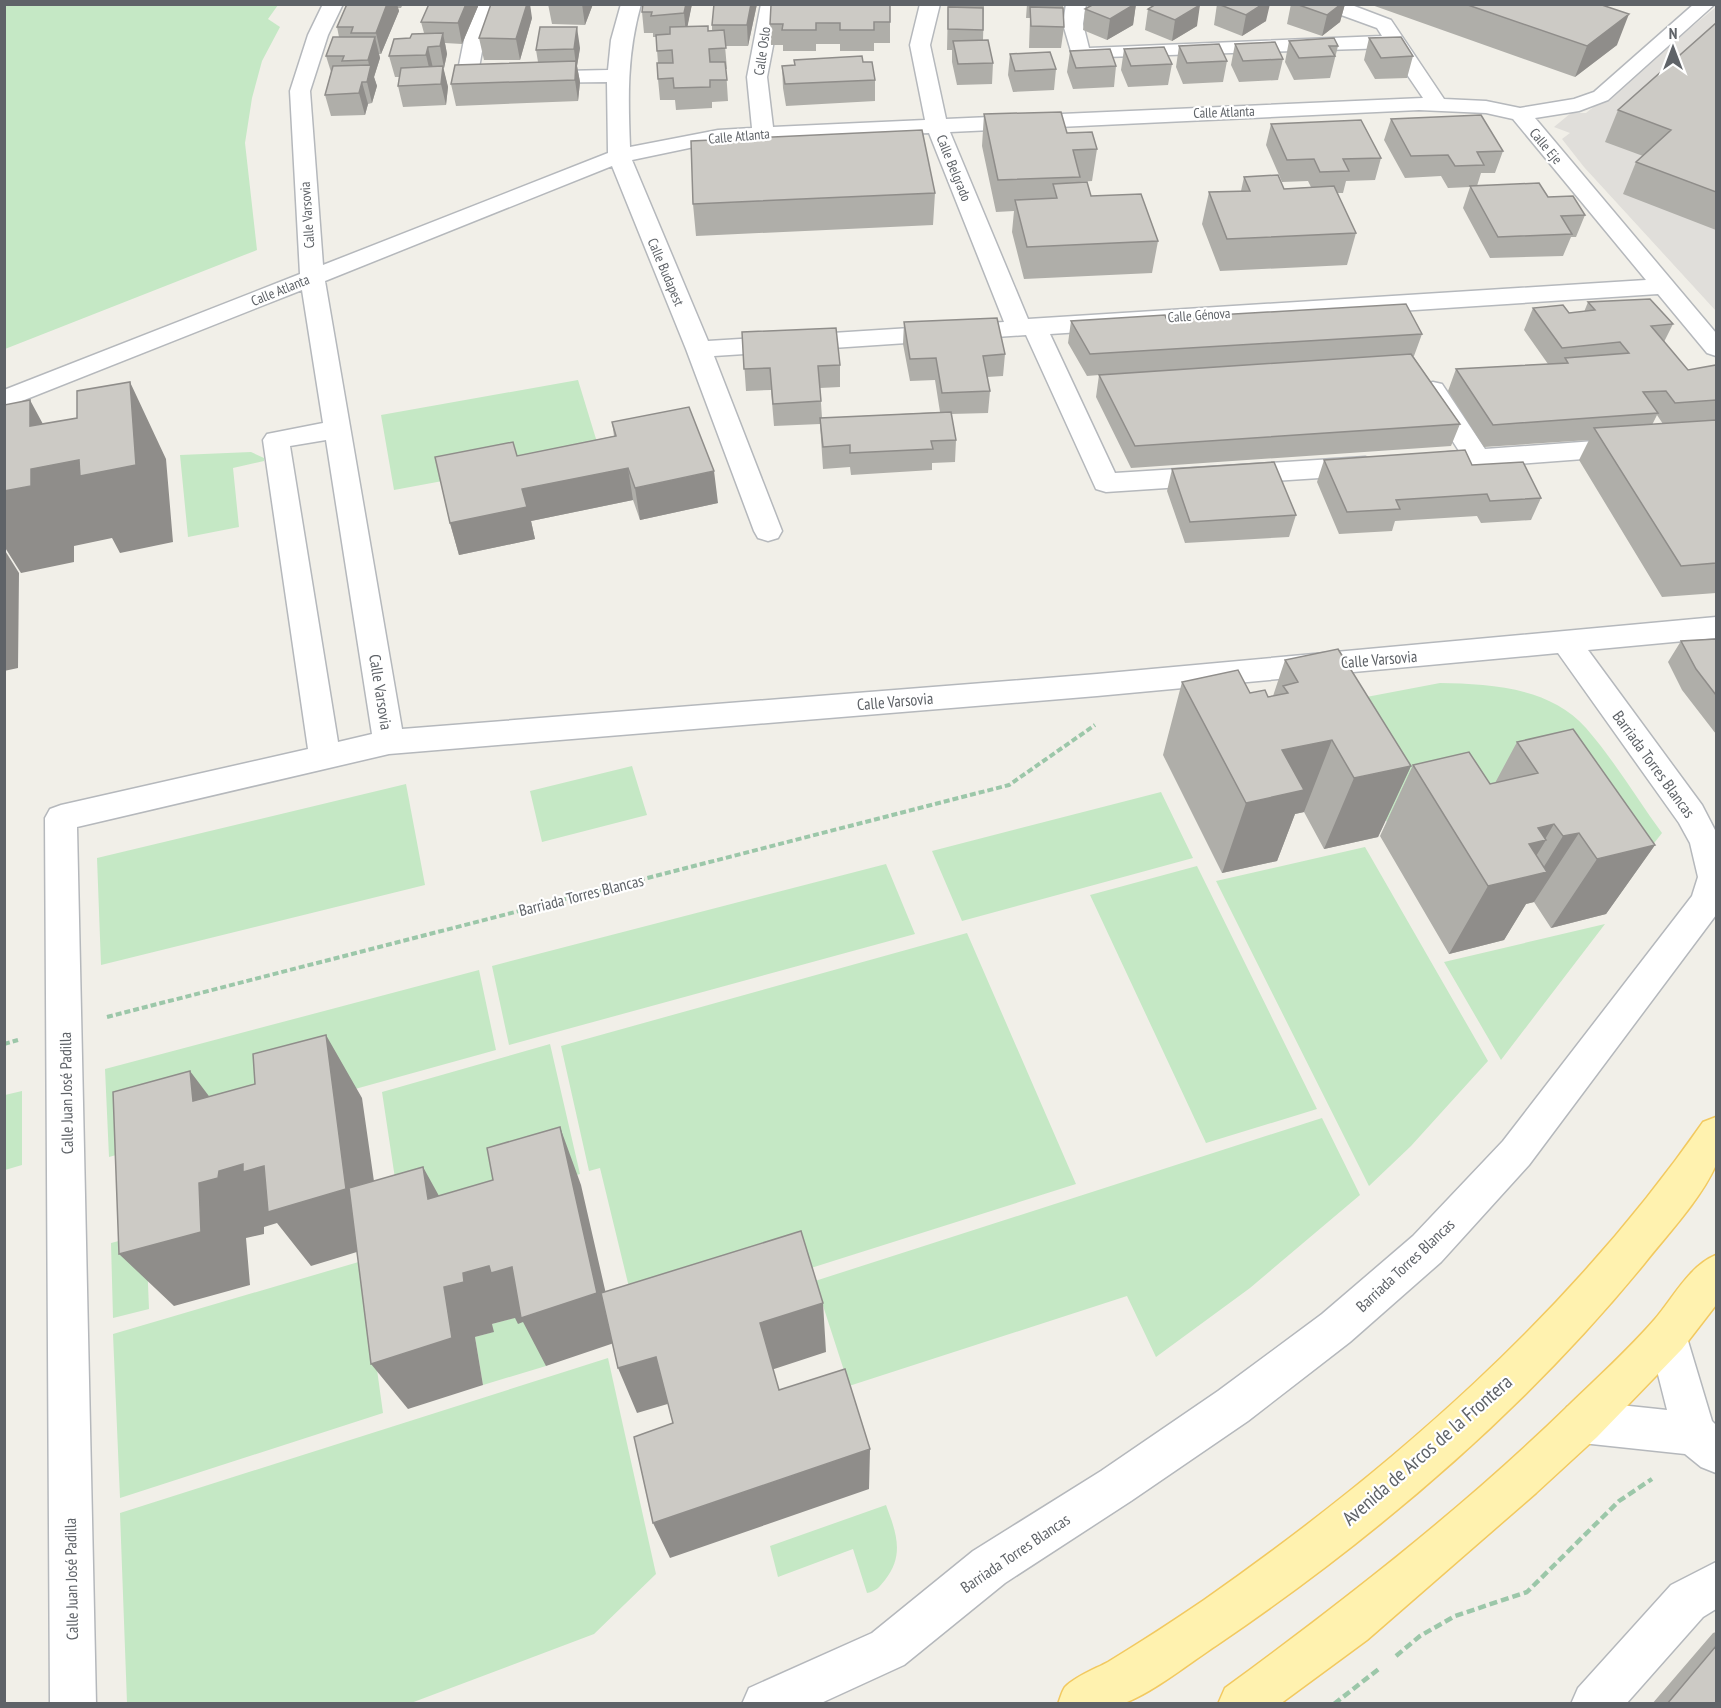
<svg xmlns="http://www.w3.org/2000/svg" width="1721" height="1708" font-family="'PT Sans Narrow',sans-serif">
<rect width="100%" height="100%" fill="#f1efe8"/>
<path fill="#e0deda" d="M1716,7V311L1584,167L1562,139L1570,133L1554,127L1571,113H1586Z"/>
<path fill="#c5e8c5" d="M5,4L278,5L268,19L280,27L262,61L252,98L245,143L257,250L5,349Z
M578,380L600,452L394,490L381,415Z
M251,452L264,458V461L233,468L239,527L188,537L180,455Z
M1440,683C1490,684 1550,687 1586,728C1614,760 1637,799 1662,833L1612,897L1388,824L1319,706Z
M632,766L647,815L542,842L530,791Z
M406,784L425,885L101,965L97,858Z
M1161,792L1193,858L962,921L932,851Z
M1365,847L1488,1061L1411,1146L1369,1186L1216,881Z
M886,864L915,934L509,1045L492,966Z
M1197,866L1317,1109L1206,1143L1090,895Z
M1605,924L1501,1060L1444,962Z
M967,933L1076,1184L811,1268L635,1312L600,1168L589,1171L561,1046Z
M479,970L496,1050L109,1157L105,1069Z
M550,1044L580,1174L402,1225L382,1092Z
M22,1091V1165L5,1170V1095Z
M1322,1118L1360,1195L1250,1288L1156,1357L1127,1296L849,1386L815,1281Z
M146,1234L149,1309L113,1318L111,1243Z
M362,1261L383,1413L120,1498L113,1334Z
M517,1317L538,1318L546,1366L483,1385L475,1337L493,1332L492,1324Z
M608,1358L656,1574L594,1634L411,1703H127L120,1513Z
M886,1505C896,1532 905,1555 885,1580C879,1587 877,1591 867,1593L853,1549L778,1577L770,1546Z"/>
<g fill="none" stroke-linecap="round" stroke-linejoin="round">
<g stroke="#b5b8bc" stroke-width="3">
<path id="minor" d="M323,4H343L328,35L310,91L323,265L608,153L607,82L459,84L456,80L465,35L479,4H499L485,35L478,73L608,70L611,40L621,4H641C627,54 628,96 630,147L718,130L752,128L747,77L761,4H781L767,77L773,127L925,120L910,45L920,4H940L930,45L946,119L1423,98L1389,48L1073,58L1063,24L1066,4H1086L1083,24L1089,48L1382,36L1377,28L1322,8L1320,4H1349L1391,20L1444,99L1486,101L1520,108L1574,99L1594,92L1694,4H1715L1608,100L1579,111L1535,118L1716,333V356L1707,353L1658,294L1050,334L1115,473L1365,457L1374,460L1378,466L1374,472L1365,475L1106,492L1096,489L1026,335L714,356L782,531L778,538L768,541L758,538L754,531L686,349L612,166L325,281L402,729L1097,674L1716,617V638L1588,650L1702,805L1716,832V915L1529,1165L1441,1262L1350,1342L1248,1421L1131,1501L1005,1583L904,1665L819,1704H742L749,1688L872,1633L973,1551L1101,1471L1218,1391L1322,1314L1413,1236L1503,1141L1692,896L1698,877L1690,843L1679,823L1558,653L1097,696L389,754L77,827L96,1704H50L45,818L50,809L61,805L308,749L263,440L267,434L323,423L302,290L4,408V390L300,274L290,91L308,35ZM1419,110L1486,113L1513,119L1646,280L1028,319L950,132ZM929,133L1004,322L708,341L632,160L718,142ZM326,440L372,734L338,742L290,446Z
M1433,382L1442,384L1485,449L1716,432V449L1425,471L1416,468L1412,462L1416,456L1459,451L1420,390L1424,384Z
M1668,1315L1682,1321L1712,1421L1716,1425V1473L1701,1467L1685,1454L1582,1443L1567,1437L1561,1422L1567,1407L1582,1401L1667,1410L1648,1335L1654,1321Z
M1716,1562V1609L1703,1617L1626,1704H1571L1578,1688L1671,1585Z"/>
</g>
<g stroke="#f2c960" stroke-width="3">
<path id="major" d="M1716,1117C1717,1129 1721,1156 1715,1167C1700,1200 1667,1235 1644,1264C1524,1411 1373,1539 1217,1645C1191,1662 1155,1691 1127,1702C1113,1708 1075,1704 1058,1704C1060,1699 1062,1691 1065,1687C1076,1676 1095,1669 1108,1662C1141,1642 1173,1621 1204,1600C1394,1467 1570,1313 1703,1122Z
M1716,1255V1305L1682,1349L1597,1437L1536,1493L1367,1640L1280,1704H1218L1225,1688C1344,1601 1462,1509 1568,1406C1597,1378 1628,1350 1655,1319C1673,1298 1689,1266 1716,1255Z"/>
</g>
<path stroke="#9cc7a9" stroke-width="4" stroke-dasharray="6 3" stroke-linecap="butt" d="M107,1017L1009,785L1095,725
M4,1044L18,1040"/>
<path stroke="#9cc7a9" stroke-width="4.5" stroke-dasharray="8 4" stroke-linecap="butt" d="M1396,1656L1420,1636L1455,1616L1527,1592L1619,1501L1652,1479
M1334,1704L1380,1668"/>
<use href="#minor" fill="#fff" fill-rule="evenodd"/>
<use href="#major" fill="#fff2af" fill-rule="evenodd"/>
</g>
<path fill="#afaea9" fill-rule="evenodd" d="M347,4H403L401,8H398L399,11L381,54H379L380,58L374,77L377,86L372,103L368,104L365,115L331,116L325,95L331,72L326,56L339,37L337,27Z
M479,4L462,44L445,43L447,54L444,68H443L448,87L446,105L403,107L398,86L399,77H395L389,56L410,38L424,33L421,22Z
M548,4H593L585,25L552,24Z
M692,4L687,27L708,31L712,30V25L757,4L748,46H725L727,69H726L728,101L712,102V108L676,110L675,100H660L658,79V63L656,37H653V33H644L642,12Z
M948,4H984L983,40L993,63L992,84L957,85L952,62V50H947Z
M1027,4H1063L1064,27L1061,48H1029L1030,18H1026Z
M1090,4H1136L1133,25L1107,40L1083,30L1085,9L1091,6Z
M1217,4L1266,21L1242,36L1214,25Z
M1291,4H1345L1340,22L1322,36L1287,24Z
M1369,4H1599L1617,45L1575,77Z
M1148,9L1197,26L1172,41L1145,30Z
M532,18L520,60H484L479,38Z
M890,22V43H874V51H840V44H816V51H783V45H771L770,24Z
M1716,23V230L1623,194L1636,162L1643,156L1605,142L1618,110Z
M1369,38L1413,56L1407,78L1375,79L1364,60Z
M1289,41L1338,46L1330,78L1294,80L1285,62Z
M1235,44L1283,59L1278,80L1239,82L1231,65Z
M1179,46L1227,61L1223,82L1183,84L1176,67Z
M580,48L577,66L580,82L578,101L456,106L451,84L538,62L536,50Z
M1124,49L1172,64L1168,85L1128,87L1121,70Z
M1070,51L1116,66L1114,87L1073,89L1067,72Z
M1010,54L1056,69L1054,90L1013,92L1008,75Z
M794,60L863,62L875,80V101L786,106L783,88L782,66L794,65Z
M984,114L1067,133L1097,149L1092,181L1079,182V183L1091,196L1158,241L1152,273L1024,279L1012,232L1014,211L996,212L982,146Z
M1391,119L1503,151L1495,173H1481L1477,186L1548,197L1585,215L1576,237H1571L1563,256L1490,258L1463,208L1470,187L1448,188L1441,176L1405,178L1384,140Z
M1271,124L1381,158L1375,180L1346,181L1343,193H1337L1356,233L1347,265L1220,271L1202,224L1209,192L1241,191L1244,177L1284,189L1311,187L1308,181L1282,182L1266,145Z
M935,193L933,225L696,236L693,204Z
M1588,302L1673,324L1664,342L1688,370L1716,365V593L1662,597L1579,460L1589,440L1484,447L1448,391L1456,369L1548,364L1524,330L1533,308L1569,313L1584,312ZM1657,415L1663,424L1652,425Z
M1166,318L1422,334L1414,356H1413L1460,424L1451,446L1131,468L1096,397L1099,375L1087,376L1068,343L1071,321Z
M904,322L1005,354L1003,376L987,377L990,391L988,413L951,414L956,440L955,462L932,463V470L851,475L850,467L823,469L820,424L774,426L771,390L746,391L742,332L840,365V387L820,388L822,418L940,412L935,380L910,381L903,344Z
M612,422L718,503L640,520L633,500L531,521L535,539L459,555L450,523L517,456L614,436Z
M1324,460L1472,465L1541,498L1531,520L1481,523L1477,516L1395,521L1392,531L1339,534L1317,482Z
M1172,469L1296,515L1289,537L1185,543L1167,491Z
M1716,639V734L1682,690L1668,662L1681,641Z
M1285,660L1411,766L1378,837L1324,849L1304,812L1295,814L1277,861L1222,873L1163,755L1182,682L1268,697L1273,696Z
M1517,742L1655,845L1606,914L1551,928L1534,902L1526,904L1504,940L1449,954L1380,836L1413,765L1490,784L1495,783Z
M1716,1632V1704H1652L1713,1633Z"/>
<path fill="#8f8d8a" d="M387,4H397L399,11L381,54L376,33Z
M466,4H479L462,44L458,23Z
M527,4H530L532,18L520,60L516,39Z
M582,4H593L585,25Z
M686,4H692L686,34L684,13Z
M751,4H757L748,46L747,25Z
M1118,4H1136L1133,25L1107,40L1110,19Z
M1263,4H1270L1266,21L1242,36L1246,15Z
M1341,4H1345L1340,22L1322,36L1327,15Z
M1200,5L1197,26L1172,41L1175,20Z
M1629,14L1617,45L1575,77L1587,46Z
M577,27L580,48L577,66L580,82L578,101L575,80L576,66L574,49Z
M443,33L447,54L444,68L440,46Z
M375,37L380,58L374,77L377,86L372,103L367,82L370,70L368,60Z
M428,47L433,68L431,76L426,55Z
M443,66L448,87L446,105L441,84Z
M362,82L368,104L365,115L359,93Z
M130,382L166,459L173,542L120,553L112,538L74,546V562L21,573L4,546V491L30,426V400L64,463Z
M628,468L633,500L531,521L535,539L459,555L450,523L522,489Z
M714,471L718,503L640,520L635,488Z
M4,549L19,573L18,668L4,671Z
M1332,740L1304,812L1295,814L1277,861L1222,873L1246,803L1282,750Z
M1411,766L1378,837L1324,849L1354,778Z
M1554,824L1544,841L1546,840L1523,877L1540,873L1563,836L1579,833L1534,902L1526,904L1504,940L1449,954L1488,886L1538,828Z
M1655,845L1606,914L1551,928L1597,859Z
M326,1035L362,1098L383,1244L311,1266L277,1223L264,1227V1234L246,1238L250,1285L174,1306L119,1254L199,1183L219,1171Z
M190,1071L236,1132L193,1101Z
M560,1127L581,1185L617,1342L546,1366L523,1322L518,1324L515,1318L492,1324L494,1332L475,1337L483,1385L408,1409L371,1364L444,1287L463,1273Z
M423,1167L454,1223L428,1199Z
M823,1303L826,1352L768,1371L760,1323Z
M656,1357L671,1403L637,1413L618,1368Z
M870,1449L869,1489L670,1558L653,1523Z"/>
<path fill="#cccac5" stroke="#8f8d8a" stroke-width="1.5" d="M347,4H387L376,33H351L353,27H337Z
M429,4H466L458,23L421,22Z
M491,4H527L516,39L479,38Z
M643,4H686L684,13L651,16L652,12H642Z
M714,4H751L747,25H712Z
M783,4L890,5V22H874V30H840V23H816V30H782L783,24H770L771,5Z
M1094,4H1135L1110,19L1085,9Z
M1156,4H1200V5L1175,20L1148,9Z
M1218,4H1263L1246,15Z
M1296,4H1341L1327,15Z
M1465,4H1599L1629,14L1587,46Z
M948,7L983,8V30L948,29Z
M1030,7L1063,8L1064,27L1031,26Z
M1716,23V192L1636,162L1671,130L1618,110Z
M708,26V31L724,30L726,48L709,49L710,62H725L727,80H710V87L674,88L673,78L658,79L657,63H673L672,50L657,51L656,35L670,34V27Z
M540,27H577L574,49L536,50Z
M443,33L440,46L428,47L426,55L389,56L394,39L410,38L412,34Z
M333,37H375L368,60L342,61L344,56H326Z
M1401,37L1413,56L1381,58L1369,38Z
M1334,38L1338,46H1329L1335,56L1299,58L1289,41Z
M988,40L993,63L958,64L953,41Z
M1275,42L1283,59L1243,61L1235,44Z
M1219,44L1227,61L1187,63L1179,46Z
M1164,47L1172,64L1131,66L1124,49Z
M1110,49L1116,66L1076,68L1070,51Z
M1050,52L1056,69L1015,71L1010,54Z
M862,56L863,62H872L875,80L785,84L782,66L795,65L794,60Z
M576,61L575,80L451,84L455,65Z
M371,65L367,82H362L359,93L325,95L333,66Z
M443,66L441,84L398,86L401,68Z
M1061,112L1067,133L1092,132L1097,149L1073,150L1080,177L998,180L984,114Z
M1481,115L1503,151L1477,152L1484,165L1455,166L1448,155L1411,156L1391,119Z
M1361,120L1381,158L1343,159L1349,171L1320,172L1314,159L1287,160L1271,124Z
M922,130L935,193L693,204L691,141Z
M1278,175L1284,189L1334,186L1356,233L1227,239L1209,192L1250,191L1244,177Z
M1087,182L1091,196L1141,194L1158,241L1027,247L1015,200L1057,198L1053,184Z
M1539,183L1548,197L1573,196L1585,215L1561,216L1572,234L1498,237L1470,186Z
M1650,299L1673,324L1651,326L1688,370L1716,365V401V400L1675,403L1666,391L1643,392L1658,413L1493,425L1456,369L1568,363L1565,358L1629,353L1620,342L1562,348L1533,308L1563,305L1569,313L1595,310L1588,302Z
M1406,304L1422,334L1090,354L1071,321L1165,315L1166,318Z
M997,318L1005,354L983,356L990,391L942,393L936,358L910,359L904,322Z
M836,328L840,365L818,366L821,401L773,404L770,368L744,369L742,332Z
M1411,354L1460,424L1135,446L1099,375Z
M130,382L136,465L80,476L79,460L31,469V486L4,491V405L30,400V426L77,418V391Z
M689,407L714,471L635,488L628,468L522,489L527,507L450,523L435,457L513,442L517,456L616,436L612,422Z
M951,412L956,440L931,441L933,449L850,453V445L823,447L820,418Z
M1716,420V563L1681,566L1594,428Z
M1465,450L1472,465L1523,462L1541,498L1490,501L1487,494L1396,500L1400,509L1347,512L1324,460Z
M1274,462L1296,515L1190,522L1172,469Z
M1716,639V695L1696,669L1681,641Z
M1338,649L1411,766L1354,778L1332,740L1282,750L1304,790L1246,803L1182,682L1238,670L1250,693L1265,690L1268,697L1288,693L1283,686L1298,682L1285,660Z
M1573,729L1655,845L1597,859L1579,833L1563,836L1554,824L1538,828L1546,840L1529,844L1547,872L1488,886L1413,765L1469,752L1490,784L1538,773L1517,742Z
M326,1035L346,1189L268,1212L264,1166L243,1172V1164L219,1171L218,1178L199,1183L201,1232L119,1254L113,1092L190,1071L193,1101L255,1084L253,1054Z
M560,1127L597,1293L521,1318L512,1267L491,1273L489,1266L463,1273L464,1282L444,1287L452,1338L371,1364L349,1188L423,1167L428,1199L493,1180L487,1148Z
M801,1231L823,1303L760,1323L779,1390L845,1369L870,1449L653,1523L634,1437L673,1423L656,1357L618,1368L601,1293Z
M1716,1646V1704H1667Z"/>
<g text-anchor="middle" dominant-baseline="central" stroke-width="4.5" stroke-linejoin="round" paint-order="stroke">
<g font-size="14" fill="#5f6368" stroke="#fff">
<text transform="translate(762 51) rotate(-82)">Calle Oslo</text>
<text transform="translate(1224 112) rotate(-2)">Calle Atlanta</text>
<text transform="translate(739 136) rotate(-5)">Calle Atlanta</text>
<text transform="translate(1546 146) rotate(50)">Calle Eje</text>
<text transform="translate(954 168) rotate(68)">Calle Belgrado</text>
<text transform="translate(307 215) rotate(-94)">Calle Varsovia</text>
<text transform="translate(666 272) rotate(67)">Calle Budapest</text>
<text transform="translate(280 290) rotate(-22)">Calle Atlanta</text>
<text transform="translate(1199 315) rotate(-4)">Calle Génova</text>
</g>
<g font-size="16" fill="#5f6368" stroke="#fff">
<text transform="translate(1379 659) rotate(-5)">Calle Varsovia</text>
<text transform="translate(381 692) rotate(81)">Calle Varsovia</text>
<text transform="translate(895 701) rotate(-5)">Calle Varsovia</text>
<text transform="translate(1654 764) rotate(54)">Barriada Torres Blancas</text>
<text transform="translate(581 895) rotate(-14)">Barriada Torres Blancas</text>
<text transform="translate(66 1093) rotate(-91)">Calle Juan José Padilla</text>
<text transform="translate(1405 1265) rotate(-43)">Barriada Torres Blancas</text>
<text transform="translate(1015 1553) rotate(-34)">Barriada Torres Blancas</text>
<text transform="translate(71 1579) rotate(-91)">Calle Juan José Padilla</text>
</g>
<g font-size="20" fill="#5f6368" stroke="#fff">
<text transform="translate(1427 1450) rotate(-41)">Avenida de Arcos de la Frontera</text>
</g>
</g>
<rect width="1721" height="1708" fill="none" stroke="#5f6368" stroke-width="12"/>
<g transform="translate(1673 48)" stroke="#ffffff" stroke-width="4.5" paint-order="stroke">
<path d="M0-4.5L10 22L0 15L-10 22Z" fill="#5f6368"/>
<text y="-9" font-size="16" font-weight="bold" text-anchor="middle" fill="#5f6368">N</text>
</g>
</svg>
